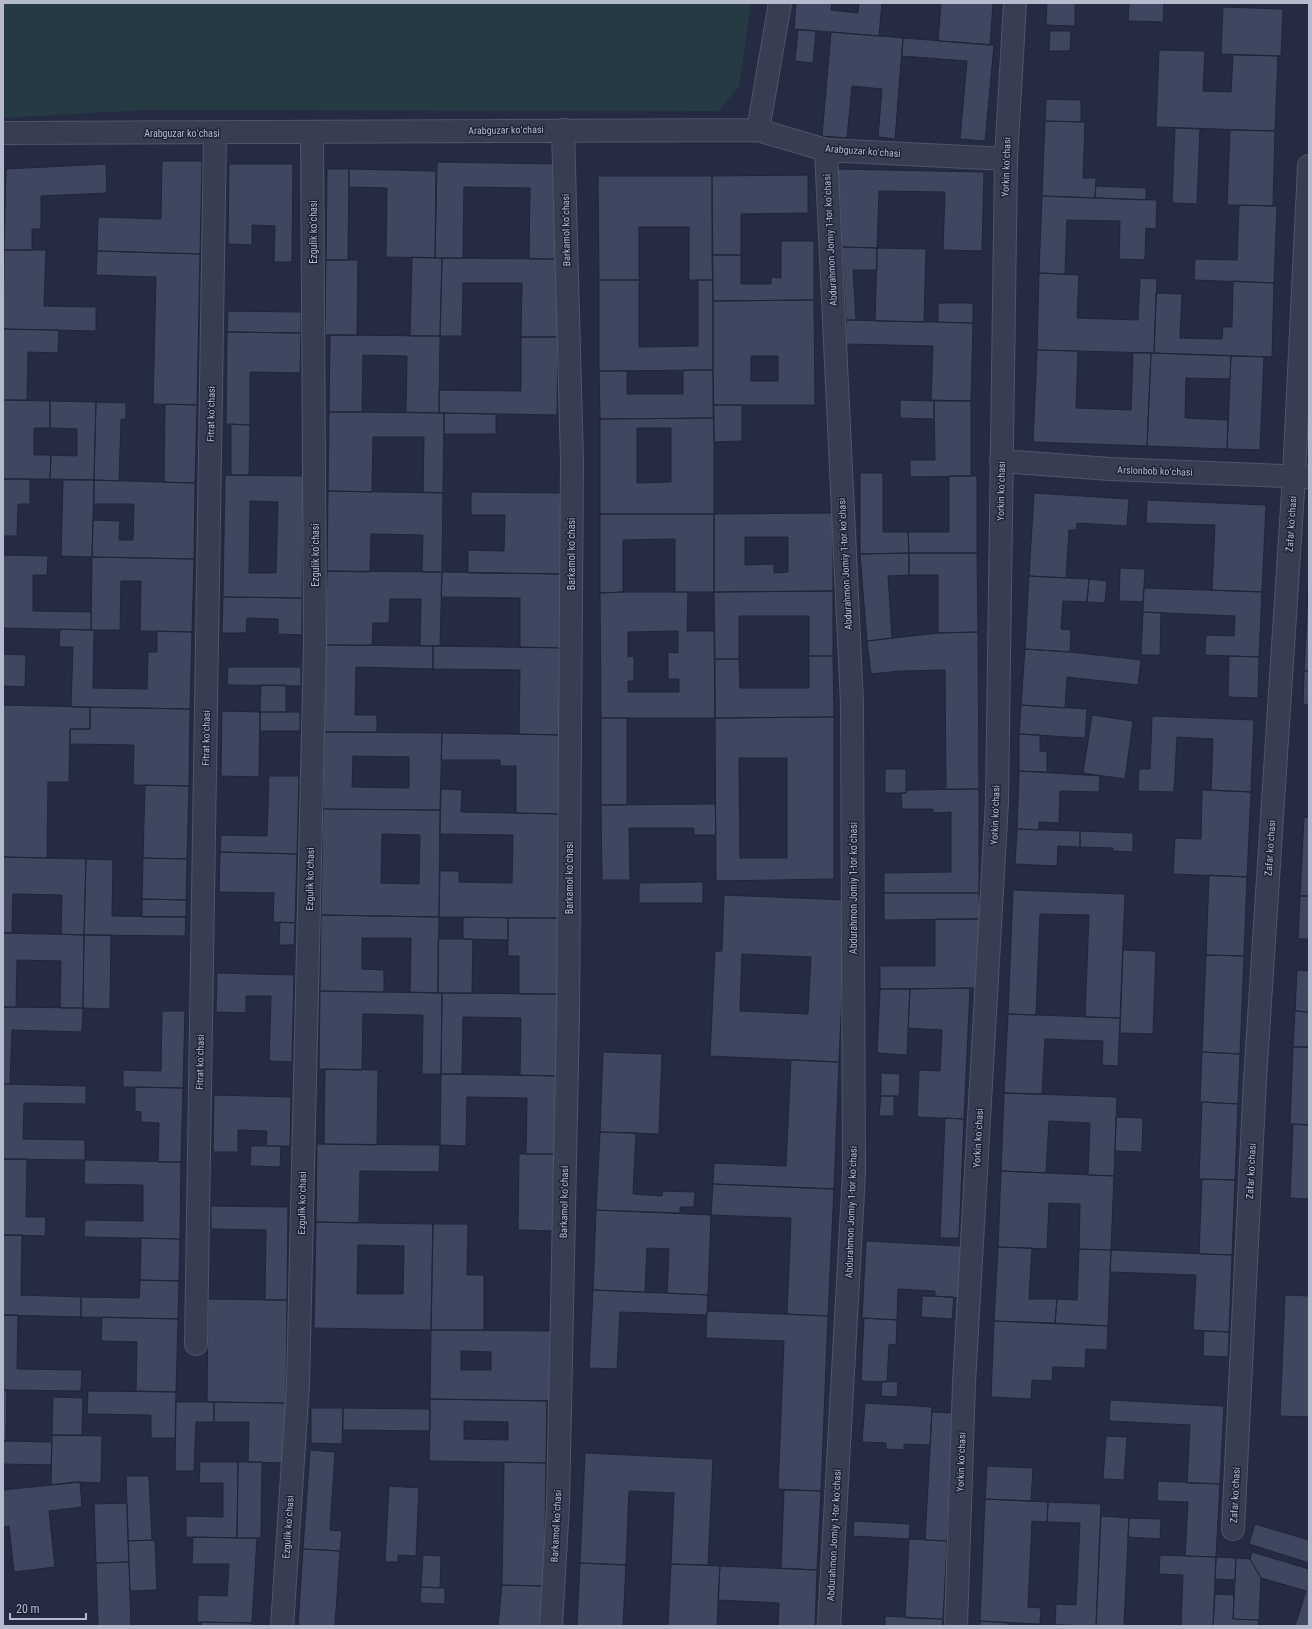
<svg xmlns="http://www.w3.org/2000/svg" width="1312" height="1629" font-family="'Roboto Condensed',sans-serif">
<rect width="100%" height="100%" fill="#242b42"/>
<path fill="#263a43" d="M3,3H751L739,87L718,111L145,110L3,118Z"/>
<path fill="#3e4660" stroke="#1f2539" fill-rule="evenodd" d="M796,3H832L831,10L858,13L859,3H882L879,36L794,29Z
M941,3H993L990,45L938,41Z
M1047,3H1075V26L1046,25Z
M1129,3H1164L1163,22L1128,21Z
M1223,7L1283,9L1281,56L1221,54Z
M798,30L816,31L813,63L795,61Z
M1050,31H1071L1070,51H1049Z
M831,32L903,38L895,139L878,137L882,89L852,86L847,138L822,136Z
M903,38L994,45L985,141L960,139L967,61L902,56Z
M1159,50L1205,51L1203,91L1231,92L1233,55L1278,56L1275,131L1156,127Z
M1046,99L1081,100V122L1045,121Z
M1045,121L1085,122L1083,178H1096L1095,198L1042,196Z
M1175,128L1200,129L1197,204L1172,203Z
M1230,130L1275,131L1273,206L1227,205Z
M162,161H202L200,254L97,251L98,217L161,219Z
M437,162L560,164L559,259H529L530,188L464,187L463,258H435Z
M106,164L107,193L41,196V229H32V250H4L6,169Z
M229,164H293L292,262H274L275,226L252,225V245L228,244Z
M327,169H349L348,260H326Z
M349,169L436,171L435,258L386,257L387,188L349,187Z
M838,169L984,172L982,251L943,250L945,192L879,191L877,248L842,247Z
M808,175V213L741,214V255H712V176Z
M598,176H712L713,280H689V227H639V280H599Z
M1096,186L1146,188V200L1095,198Z
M1042,196L1157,200L1156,229L1146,228L1145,260L1119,259L1120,221L1067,220L1065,274L1039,273Z
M1239,205L1277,206L1274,283L1194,280L1195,259L1237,260Z
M781,241H814V300L713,301L712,255H741V284H771V277L781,278Z
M842,247L877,248V270H853L856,320H846Z
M877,248L926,249L924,322L875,321Z
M4,250H46L44,306L96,307V331L3,329Z
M97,251L200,254L197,405L153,404L156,277L96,275Z
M412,257L442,258L440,336H410Z
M442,258L559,259L558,337H521L522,283H463L462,336H440Z
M326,260H358L357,335H325Z
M1039,273L1079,275L1077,318L1138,320L1140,278L1157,279L1154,353L1037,350Z
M599,280H639V347L698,346V280H713V370L599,371Z
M1233,281L1274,283L1272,357L1154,353L1156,293L1182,294L1180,338L1222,339L1223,327H1232Z
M814,300L815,405H713V301ZM751,356H778V381H751Z
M938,303H973V323L938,322Z
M228,311L301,312V333L227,332Z
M846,320L973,323L971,401L931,400L933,346L846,344Z
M3,329L59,330L58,353L28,352L27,400H3Z
M227,332L301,333L300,373L250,372V425L226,424Z
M330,335L440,336L439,413L406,412L407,356L363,355L362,412H329Z
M521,337H558L557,415L439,413V390L521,391Z
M1037,350L1078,351L1076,408L1131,410L1133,353H1151L1147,446L1033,442Z
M1151,353L1231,356L1230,379L1186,378L1185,418L1228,420L1227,449L1147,446Z
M1231,356L1264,357L1260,450L1227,449Z
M683,370H713L714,418L600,419L599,371H627V394H683Z
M3,400L50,401V428H34V455H51L50,479H3Z
M900,400L934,401V419L900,418Z
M50,401L96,402L94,480L50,479L51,455L77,456V429L50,428Z
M934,401H971V476L910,477V460H935Z
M96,402L126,403V419H121L119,481L94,480Z
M165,404L197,405L195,483L164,482Z
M713,405H742V441L714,442Z
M329,412L444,413L443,493L423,492L424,437H373L372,492L328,491Z
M444,413L496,414V434H444Z
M714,418V514H600V419ZM637,428H671V482L637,483Z
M231,424L250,425L249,475H231Z
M860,473H883V532H908L909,553L860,554Z
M225,475L304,476L302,598L223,597ZM250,501L278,502L276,573H249Z
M949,476H977V553H909L908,532H949Z
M3,479H30V504H18L17,536H3Z
M63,480H94L92,557L61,556Z
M94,480L195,483L194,559L92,557L93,520L120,521L119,540H133L134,504H94Z
M328,491L443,493L442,572H422L423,535L371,534L370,572L327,571Z
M471,492L567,493L566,574L468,573V550L504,551L505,515H471Z
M1034,493L1129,499L1127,526L1077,523L1076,530H1069L1066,578L1029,576Z
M1147,500L1266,505L1262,592L1212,590L1215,525L1146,523Z
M833,513V591L714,592V514ZM745,537H788V572L774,573V564L745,565Z
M600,514H714V592H675V539L623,540V592L600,593Z
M909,553V575L888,576L892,638L867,641L860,554Z
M909,553H977L978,632L938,633V575H909Z
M3,555L48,556L47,575H33V611L91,612V630L3,628Z
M92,557L194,559L192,632L140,631L141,581H121L120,630H91Z
M1309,564V594H1308Z
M1120,568L1145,569L1143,602L1119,601Z
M327,571L442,572L440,646H420L421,599H390L389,623H373L372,645H325Z
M442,572L566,574L565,648L520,647V598L441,597Z
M1029,576L1089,579L1087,602L1063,601L1061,629L1071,630L1070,652L1025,649Z
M1089,579L1107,581L1105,603L1087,602Z
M1144,588L1262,592L1259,657L1205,655L1206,635L1234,636L1235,616L1143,612Z
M833,591V656H809V616H739V659H715L714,592Z
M623,592H688L687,631H714L715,718H601L600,593ZM678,631V653L668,652V679H679V692H628V681H634V656L628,657V632Z
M1308,594H1309V671H1304Z
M223,597L302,598V635L278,634V619L247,618L246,633H222Z
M1143,612L1161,613L1160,655H1141Z
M60,629L94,630L93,688L147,689L148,652H157V631L192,632L190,709L71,707L73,647H59Z
M978,632L979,789H946L945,670L900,671L871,674L867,641L938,633Z
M325,645L433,646V669L356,667L355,715H377V732H324Z
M433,646L565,648L564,735L519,734L520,670L433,669Z
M1025,649L1070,652L1141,660L1138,685L1067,677L1065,708L1021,705Z
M3,654L26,655L25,687L3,686Z
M809,656H833L834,717L715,718V659H739L740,688H809Z
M1229,656L1259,657L1258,698L1228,697Z
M228,667H301V686L227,685Z
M1304,671H1309V705L1303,704Z
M261,685H286V712H260Z
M3,705L90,707V729H70L69,782H48L47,858L3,857Z
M1021,705L1087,709L1085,738L1019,734Z
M90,707L190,709L189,786L133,785L134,745L70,744V729H90Z
M222,711L260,712L259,777L221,776Z
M260,712H300V731H260Z
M1092,715L1133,721L1125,779L1083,773Z
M1152,716L1254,720L1251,792L1211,790L1213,739L1177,737L1174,792L1138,791L1139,769H1150Z
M834,717V879L716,881L715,718ZM739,758H787V858H740Z
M601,718H627V805H601Z
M324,732L442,733L440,810L323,809ZM353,756L409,757V788L352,787Z
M442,733L564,735L562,814L516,813V766H500V760H441Z
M1019,734L1040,735V751L1047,752V772L1019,771Z
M885,769H906V793H885Z
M1019,771L1100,776L1099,792L1060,791L1059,823L1039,822V830L1017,829Z
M269,776H299L297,854L220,852L221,835L267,836Z
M145,785L189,786L187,859L143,858Z
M441,789L462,790L461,812L562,814L561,918L439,917L440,871H459V882L512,883L513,835L440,834Z
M979,789V893H884V873L951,872V812L933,813V809H902L901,793H906L907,790Z
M1202,790L1251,792L1247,877L1173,874L1175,838L1201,839Z
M715,804L716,835H694V828H629L630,880H602L601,805Z
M323,809L440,810L439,917L321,915ZM382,834L420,835L419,884L381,883Z
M1304,817L1309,818V896H1300Z
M1017,829L1080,831V847L1058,846L1057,866L1015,864Z
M1080,831L1133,833V852L1113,851V848L1080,847Z
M220,852L297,854L295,923L273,922L274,893L219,892Z
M3,857L86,859L84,935L61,934L62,895L13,894L12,933H3Z
M143,858L187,859L186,900L142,899Z
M86,859L113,860L112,916L186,917L185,936L84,935Z
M1209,875L1247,877L1244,956L1206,955Z
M703,882V903H639V883Z
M1013,890L1125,894L1120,1018L1085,1017L1089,915L1040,914L1036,1015L1008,1014Z
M884,893H979L980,919L884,920Z
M724,895L846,900L839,1062L710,1056L715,951H722ZM742,954L811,957L808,1014L740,1011Z
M1300,896H1309V939H1298Z
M142,899L186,900V917H142Z
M321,915L439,917L438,993L410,992L411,938H362V969L384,970V992L320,991Z
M463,917L508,918V940L463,939Z
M508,918H561L559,994H519V956H508Z
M935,919H980V988L880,989V966H935Z
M280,922L295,923L294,945H279Z
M3,933L84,935L83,1008H60L61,961L17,960L16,1007H3Z
M84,935H111L110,1009L83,1008Z
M438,939H473L472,993H438Z
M1123,950L1156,951L1153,1034L1120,1033Z
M1206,955L1244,956L1240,1054L1202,1052Z
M1297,970L1309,971V1012L1295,1011Z
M217,973L294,975L292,1062L269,1061L271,996H246V1013L216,1012Z
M970,988L964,1119L917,1117L919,1070L940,1071L942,1030L908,1028L910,989Z
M880,989H910L907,1055L877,1053Z
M320,991L442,993L441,1074H422L423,1015L363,1014L362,1070L319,1069Z
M442,993L559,994L558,1076L520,1075L521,1018L463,1017L462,1074H441Z
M3,1007L83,1008L82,1032L12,1030L10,1084H3Z
M162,1011H185L183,1088L123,1087V1070L161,1071Z
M1295,1011L1309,1012V1047H1293Z
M1008,1014L1120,1018L1118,1066L1102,1065L1103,1041L1045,1039L1042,1094L1004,1093Z
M1293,1047H1309V1125L1290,1124Z
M603,1052L662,1054L659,1134L600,1132Z
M1202,1052L1240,1054L1238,1104L1200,1102Z
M791,1060L839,1062L834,1189L713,1184L714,1163L786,1166Z
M325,1069L378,1070L377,1145L324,1144Z
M881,1073L900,1074L899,1096H881Z
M441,1074L558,1076L556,1154H526L527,1098L467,1097L466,1146L440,1145Z
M3,1084L86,1086V1104L24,1103L23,1139L85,1140V1160L3,1159Z
M135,1087L183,1088L181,1162H158L159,1123L141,1122V1112L135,1111Z
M1004,1093L1117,1097L1114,1176L1088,1175L1090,1123L1049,1121L1046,1173L1001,1171Z
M214,1095L291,1097L290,1146H266L267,1131L238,1130V1152H213Z
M881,1096H894V1116H879Z
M1202,1102L1238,1104L1235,1180L1199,1179Z
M1116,1117L1143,1118L1142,1152L1115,1151Z
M945,1118L964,1119L959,1238H940Z
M1293,1124L1309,1125V1199L1290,1198Z
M600,1132L636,1133L633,1194L662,1196L663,1191L695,1192L694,1207H680V1213L596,1210Z
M317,1144L440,1145L439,1172L360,1171L359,1223L316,1222Z
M251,1146H281L280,1167L250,1166Z
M519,1154H556L555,1231L518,1230Z
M3,1159H27L26,1217H46L45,1236L3,1235Z
M85,1160L181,1162L180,1239L84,1237L85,1220L143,1221V1185L84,1184Z
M1001,1171L1114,1176L1111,1250L1079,1249L1080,1204L1049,1203L1047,1249L998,1247Z
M1202,1179L1235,1180L1232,1255L1199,1254Z
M713,1184L834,1189L828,1316L787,1314L791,1218L711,1215Z
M211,1206L288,1207L287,1300H265L266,1230L211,1229Z
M596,1210L711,1215L708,1295L667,1293L669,1249L647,1248L645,1292L593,1290Z
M316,1222L433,1224L431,1330L314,1328ZM358,1245L404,1246L403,1294H357Z
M433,1224H468L467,1275H484V1330H431Z
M3,1235H22L21,1295L81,1297V1317L3,1315Z
M141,1238L180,1239L179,1281L140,1280Z
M866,1241L961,1246L959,1298L935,1296V1291L898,1289L897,1320L862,1318Z
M998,1247L1032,1248L1029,1299H1057L1055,1323L994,1321Z
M1079,1249L1111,1250L1108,1326L1055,1323L1057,1299L1077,1300Z
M1111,1250L1232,1255L1229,1332L1193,1330L1196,1275L1110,1272Z
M140,1280L179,1281L178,1319L81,1317V1297L139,1298Z
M593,1290L708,1295L707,1315L620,1312L617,1369L589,1368Z
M1285,1295L1309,1296V1417L1280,1416Z
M922,1296L954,1297L952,1319L921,1317Z
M208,1299L287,1300L286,1403L207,1402Z
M707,1311L828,1316L821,1491L778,1489L784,1341L706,1338Z
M3,1315H18L17,1369L82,1370L81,1391L3,1390Z
M102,1317L178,1319L176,1392L136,1391L137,1342L101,1341Z
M864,1318L897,1320L896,1345L889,1344L887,1382L861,1381Z
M994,1321L1108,1326L1107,1350L1086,1349L1085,1368L1053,1367L1052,1381L1032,1380L1031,1399L991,1397Z
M431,1330L556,1331L555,1401L430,1399ZM461,1351L491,1352V1370H461Z
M1204,1331L1229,1332L1228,1357L1203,1356Z
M882,1381L898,1382L897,1397L881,1396Z
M3,1390H7L6,1441H3Z
M88,1391L176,1392L175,1438H151V1415L87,1414Z
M53,1397L83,1398L82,1435H52Z
M430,1399L547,1401L546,1463L429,1461ZM464,1421L508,1422V1440L464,1439Z
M1110,1400L1224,1406L1220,1484L1187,1483L1190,1425L1109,1421Z
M176,1402H214V1422H196L194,1471H175Z
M214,1402L286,1403L285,1463L248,1462L249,1422H214Z
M865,1403L932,1407L930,1445L904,1444V1450L886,1449V1443L862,1442Z
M311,1408H343L342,1444L311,1443Z
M343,1408L430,1409V1431L343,1430Z
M932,1412L953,1413L947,1541L925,1540Z
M52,1435L102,1436L101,1483L76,1482L51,1485Z
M1106,1436L1127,1437L1124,1480L1103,1479Z
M3,1441L52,1442L51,1465L3,1464Z
M310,1450L335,1452L330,1530L342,1531L340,1551L303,1549Z
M585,1453L713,1459L708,1565L671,1564L674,1493L629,1491L626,1565L580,1563Z
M200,1462H238L237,1538L186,1537V1516L223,1517V1483H199Z
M238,1462H262L261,1538H237Z
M504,1462L546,1463L544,1586L502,1585Z
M987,1466L1033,1468L1031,1501L985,1499Z
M126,1476H149L152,1540L128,1541Z
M1158,1481L1220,1484L1216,1557L1185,1556L1188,1502L1157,1501Z
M80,1482L82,1507L49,1511L55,1567L14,1572L9,1526L3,1527V1490Z
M389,1486L419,1488L416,1556L398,1555V1562H385Z
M784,1490L821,1491L817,1570L781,1568Z
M985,1499L1048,1502L1047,1522L1032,1521L1028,1607L1041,1608L1040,1624L980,1621Z
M1048,1502L1101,1504L1096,1626L1055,1625L1056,1604L1076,1605L1080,1523L1047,1522Z
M127,1503L129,1562L96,1563L94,1504Z
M1101,1516L1129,1518L1124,1626H1096Z
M1129,1518L1161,1519L1160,1539L1128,1537Z
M854,1521L910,1524L909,1539L853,1536Z
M1255,1524L1309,1540V1563L1249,1544Z
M193,1537L257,1538L252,1623L197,1622L198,1595L227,1596L229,1564H192Z
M909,1539L947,1541L943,1619L905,1618Z
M155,1540L157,1590L130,1591L128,1541Z
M303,1549L340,1551L335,1626H298Z
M1252,1552L1309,1569V1626H1295L1306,1591L1261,1578L1250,1559Z
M423,1555L441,1556L440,1588L421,1587Z
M1160,1555L1216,1557L1213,1626H1181L1183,1575L1159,1574Z
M1216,1557L1236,1558L1235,1580L1215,1579Z
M1236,1558L1250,1559L1261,1578L1259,1620L1233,1619Z
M129,1562L131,1626H98L96,1563Z
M580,1563L626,1565L623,1626H577Z
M671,1564L720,1566L717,1626H668Z
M720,1566L817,1570L815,1626H778L779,1603L718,1600Z
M502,1585L544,1586L540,1626H498Z
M421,1587L445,1588V1604L420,1603Z
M1215,1594L1234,1595L1233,1619L1259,1620L1258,1626H1213Z
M885,1616L943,1619L942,1626H885Z
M980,1621L1008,1623V1626H980Z
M201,1622L252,1623V1626H201Z
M1055,1625L1089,1626H1055Z"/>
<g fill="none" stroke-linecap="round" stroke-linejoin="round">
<g stroke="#505669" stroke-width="24">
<path id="street" d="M758,130L780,3
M3,133L758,130L826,150L1006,159
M826,150L852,703L854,1173L829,1626
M1001,461L1110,469L1308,477
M196,1344L215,133
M1233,1529L1255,1080L1294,476L1309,166
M282,1626L298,1385L315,643L312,132
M551,1626L558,1504L568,1016L572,461L563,130
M956,1626L964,1383L997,802L1006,159L1015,3"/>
</g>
<use href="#street" stroke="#383e52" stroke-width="22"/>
</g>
<g text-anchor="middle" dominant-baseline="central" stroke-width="3" stroke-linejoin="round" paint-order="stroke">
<g font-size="10" fill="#b5bacc" stroke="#1d2337">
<text transform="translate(506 130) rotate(-1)">Arabguzar koʻchasi</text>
<text x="182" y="133">Arabguzar koʻchasi</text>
<text transform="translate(863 151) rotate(4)">Arabguzar koʻchasi</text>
<text transform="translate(1006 167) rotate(-88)">Yorkin koʻchasi</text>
<text transform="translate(566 230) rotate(-91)">Barkamol koʻchasi</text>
<text transform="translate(313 232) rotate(-90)">Ezgulik koʻchasi</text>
<text transform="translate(830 240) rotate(-93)">Abdurahmon Jomiy 1-tor koʻchasi</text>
<text transform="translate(211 414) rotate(-89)">Fitrat koʻchasi</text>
<text transform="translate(1155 471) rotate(2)">Arslonbob koʻchasi</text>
<text transform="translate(1001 491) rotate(-89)">Yorkin koʻchasi</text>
<text transform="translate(1291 524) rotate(-86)">Zafar koʻchasi</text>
<text transform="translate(571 554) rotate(-90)">Barkamol koʻchasi</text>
<text transform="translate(315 555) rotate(-90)">Ezgulik koʻchasi</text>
<text transform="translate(845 564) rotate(-93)">Abdurahmon Jomiy 1-tor koʻchasi</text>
<text transform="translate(206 738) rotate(-89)">Fitrat koʻchasi</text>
<text transform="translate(995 815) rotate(-88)">Yorkin koʻchasi</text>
<text transform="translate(1270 848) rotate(-86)">Zafar koʻchasi</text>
<text transform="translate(569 878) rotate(-90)">Barkamol koʻchasi</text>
<text transform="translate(310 879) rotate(-89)">Ezgulik koʻchasi</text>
<text transform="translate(853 888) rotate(-90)">Abdurahmon Jomiy 1-tor koʻchasi</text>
<text transform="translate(200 1062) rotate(-89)">Fitrat koʻchasi</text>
<text transform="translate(978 1138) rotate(-87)">Yorkin koʻchasi</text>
<text transform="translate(1251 1171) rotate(-87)">Zafar koʻchasi</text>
<text transform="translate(564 1202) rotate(-89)">Barkamol koʻchasi</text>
<text transform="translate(302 1203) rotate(-89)">Ezgulik koʻchasi</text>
<text transform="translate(851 1212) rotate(-88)">Abdurahmon Jomiy 1-tor koʻchasi</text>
<text transform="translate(961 1462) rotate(-88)">Yorkin koʻchasi</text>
<text transform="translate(1235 1495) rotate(-87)">Zafar koʻchasi</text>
<text transform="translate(556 1526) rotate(-87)">Barkamol koʻchasi</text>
<text transform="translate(288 1527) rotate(-86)">Ezgulik koʻchasi</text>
<text transform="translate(834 1535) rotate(-87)">Abdurahmon Jomiy 1-tor koʻchasi</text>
</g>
</g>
<rect width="1312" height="1629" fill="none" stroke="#b5bacc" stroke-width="8"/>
<path d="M10 1613v6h76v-6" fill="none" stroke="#b5bacc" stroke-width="2"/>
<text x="16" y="1613" font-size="12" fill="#b5bacc" stroke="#1d2337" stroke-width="3" paint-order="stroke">20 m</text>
</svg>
